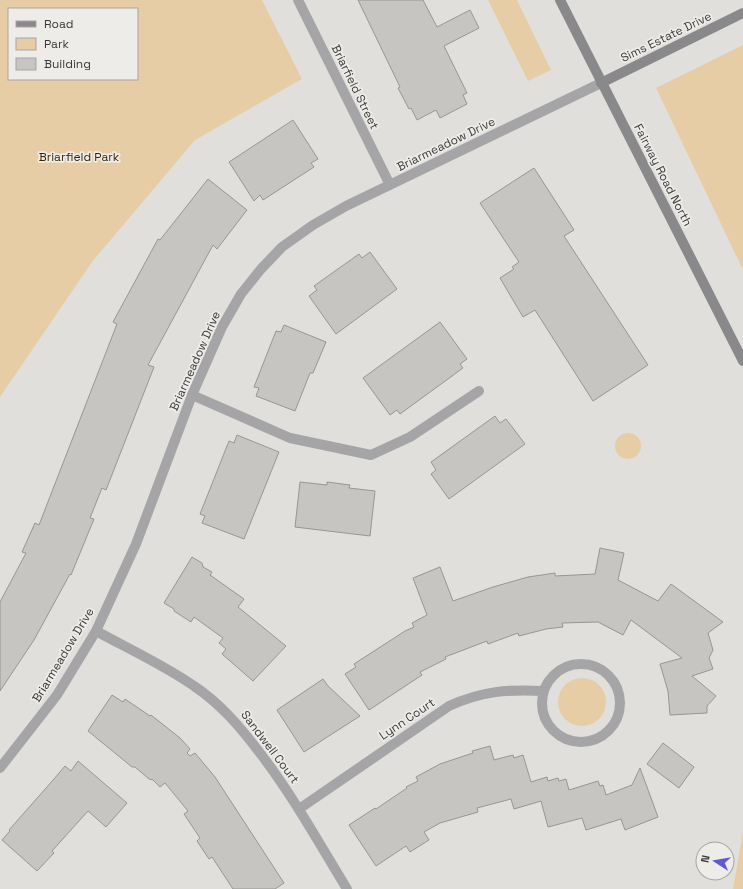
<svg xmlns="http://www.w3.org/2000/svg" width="743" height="889" font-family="'Space Grotesk',sans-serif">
<rect width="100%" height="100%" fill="#e1dfdc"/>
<path fill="#e6cda6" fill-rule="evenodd" d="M0,0H262L302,79L195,140L92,262L0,397ZM9,9H137V79H9Z
M488,0H517L551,70L528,81Z
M743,45V270L656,88Z
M615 446a13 13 0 1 1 26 0a13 13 0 1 1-26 0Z
M558 702a24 24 0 1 1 48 0a24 24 0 1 1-48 0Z
M743,831V889H733Z"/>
<path fill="#c7c5c2" stroke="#989693" d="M358,0H423L437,27L470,10L479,28L444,46L467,93L463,95L467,104L440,118L436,110L417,120L411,108L409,109L398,88L400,87Z
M293,120L318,159L311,163L314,167L263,200L260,195L254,201L229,162Z
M534,168L574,230L564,236L648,365L593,401L535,310L523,317L500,278L514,269L512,267L519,262L480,203Z
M208,179L247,210L217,249L213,245L148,365L154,367L106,490L102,488L90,518L94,519L71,575L70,574L34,640L0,691V602L26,553L22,552L35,523L39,525L117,324L113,322L158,239L160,240Z
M370,252L397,289L336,334L309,296L317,290L314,286L321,281L359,254L362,258Z
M440,322L467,359L460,364L463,368L400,414L397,410L390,415L363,378Z
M284,325L326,342L313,373H310L295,411L256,396L259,388L254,387L276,331L281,332Z
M495,416L500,423L506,419L525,444L449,499L431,474L436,470L431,462Z
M237,435L279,452L244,539L202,523L205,516L200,514L229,441L234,443Z
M300,482L327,485V482L350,485L349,488L375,491L370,536L295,527Z
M600,548L624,553L618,580L658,601L671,584L723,622L708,633L713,650L709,658L713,669L692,676L716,696L707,706V713L670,715L668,691L660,664L682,658L631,620L623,635L598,622L562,623L563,627L546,629L519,636L518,633L488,644L487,641L445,657L446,659L420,672L422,675L369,710L345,674L356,667L354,664L405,631L414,627L412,623L427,615L413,578L440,567L453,601L493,587L528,577L555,573V576L595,574Z
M192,557L202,563L203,567L212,572L210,575L244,599L238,607L286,646L253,681L222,654L226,649L219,643L223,638L194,617L191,622L174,611V609L164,603Z
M323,679L328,686L360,716L304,752L277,710Z
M112,695L123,702L125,699L150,716L151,715L180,738L190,749L187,753L190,756L195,753L215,777L284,883L275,889H233L212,857L209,859L197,841L200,838L184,814L188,811L165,783L160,787L153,780L149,779L135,767H132L88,731Z
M663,743L694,767L679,788L647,764Z
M490,746L494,760L513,755L514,758L523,755L531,782L547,777L548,781L558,778L559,781L566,779L569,790L598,781L600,786L603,785L606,795L632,785L640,768L658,817L625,830L621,819L586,830L582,818L548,827L541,801L514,809L511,799L477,808L478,812L440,823L424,832L429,840L410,852L406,846L376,866L349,825L375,808L376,809L407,788L406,787L418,781L416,777L440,764L473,753L472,751Z
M78,761L127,803L106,827L88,811L52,851L54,853L37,871L2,840L10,831L9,830L54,779L65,766L71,771Z"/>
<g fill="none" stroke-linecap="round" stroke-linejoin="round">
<path stroke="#a5a5a7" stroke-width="10" d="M192,395L290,438L371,455L410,437L479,391"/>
<path stroke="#a5a5a7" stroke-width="10" d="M298,0L390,185
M96,631C129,649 164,665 194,686C221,704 241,728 260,753C293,796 319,843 347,889
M542 703a39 39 0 1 1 78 0a39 39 0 1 1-78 0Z
M0,768L57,695L96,631L136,544L192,395L222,327L241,294L261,269L282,247L313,225L346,206L601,83
M299,809L449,706C482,691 508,689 544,691"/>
<path stroke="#89898b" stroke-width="10" d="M560,0L743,361
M601,83L743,13"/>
</g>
<g text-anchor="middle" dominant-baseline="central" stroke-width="3.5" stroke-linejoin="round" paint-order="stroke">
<g font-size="12" fill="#3b3a39" stroke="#eeece9">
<text transform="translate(666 37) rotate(-26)">Sims Estate Drive</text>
<text transform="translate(355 87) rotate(64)">Briarfield Street</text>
<text transform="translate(446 144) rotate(-26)">Briarmeadow Drive</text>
<text transform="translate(663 175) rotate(63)">Fairway Road North</text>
<text transform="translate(195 361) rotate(-66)">Briarmeadow Drive</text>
<text transform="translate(63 655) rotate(-59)">Briarmeadow Drive</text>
<text transform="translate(407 719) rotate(-34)">Lynn Court</text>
<text transform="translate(270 747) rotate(53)">Sandwell Court</text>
</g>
<g font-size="12" fill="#3a2500" stroke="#eeece9">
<text x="79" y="157">Briarfield Park</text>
</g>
</g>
<rect x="8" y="8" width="130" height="72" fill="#eeece9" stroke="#a6a5a3"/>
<rect x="16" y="21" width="20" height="6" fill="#89898b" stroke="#a6a5a3"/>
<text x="44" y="28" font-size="12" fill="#3b3a39">Road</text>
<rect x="16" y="38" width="20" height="12" fill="#e6cda6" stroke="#a6a5a3"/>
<text x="44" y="48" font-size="12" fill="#3b3a39">Park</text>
<rect x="16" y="58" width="20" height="12" fill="#c7c5c2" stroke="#a6a5a3"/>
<text x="44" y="68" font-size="12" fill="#3b3a39">Building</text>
<g transform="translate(715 861) rotate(282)"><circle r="19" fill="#eeece9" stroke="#a6a5a3"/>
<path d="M0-3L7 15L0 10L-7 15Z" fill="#5f5ad2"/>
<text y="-6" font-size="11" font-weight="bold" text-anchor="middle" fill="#3b3a39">N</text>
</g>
</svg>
